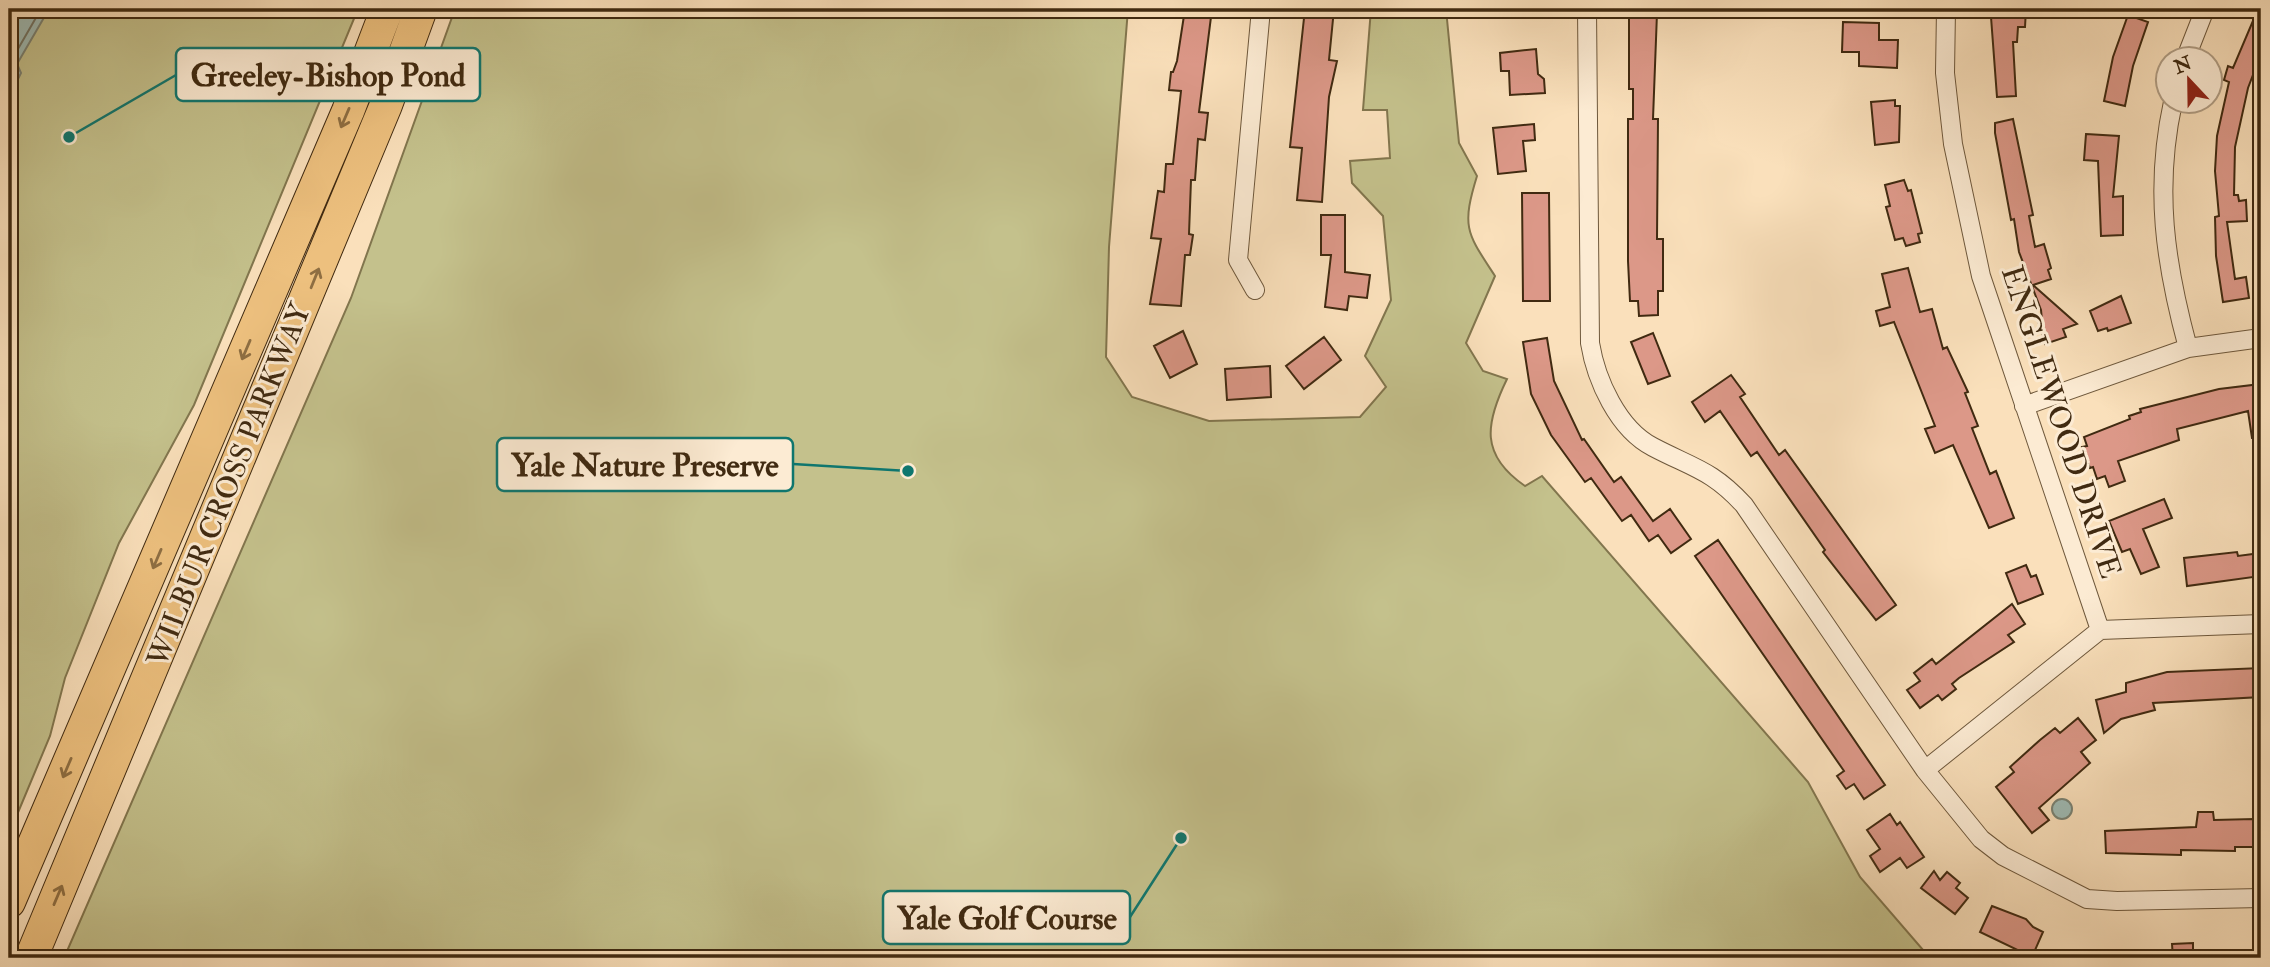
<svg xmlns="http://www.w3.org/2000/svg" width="2270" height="967" font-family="'IM FELL Double Pica',serif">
<rect width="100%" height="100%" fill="#fae0bb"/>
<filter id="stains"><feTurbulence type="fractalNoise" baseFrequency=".00286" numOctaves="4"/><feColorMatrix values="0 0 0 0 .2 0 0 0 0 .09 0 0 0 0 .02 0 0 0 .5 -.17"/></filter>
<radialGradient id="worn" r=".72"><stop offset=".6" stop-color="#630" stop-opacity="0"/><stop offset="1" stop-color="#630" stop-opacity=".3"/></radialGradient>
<path fill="#c4c18c" stroke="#82764e" stroke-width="2" d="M9,9H358L194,405L119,543L65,678L50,736L9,834Z
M455,9H1128L1109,247L1106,357L1132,397L1209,421L1360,417L1386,387L1365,356L1391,300L1383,216L1352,183L1350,161L1390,158L1387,110H1363L1371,9H1446L1459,143L1477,176C1461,228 1467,233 1495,276L1466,343L1483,371L1507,379C1485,424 1480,455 1525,486L1542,476L1808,782L1860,877L1930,958H64L351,298Z"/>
<path fill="#9fbcb6" stroke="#798274" stroke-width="2" d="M9,9H49L17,64L21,73L14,87L9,88Z
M2052 809a10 10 0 1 1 20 0a10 10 0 1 1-20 0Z"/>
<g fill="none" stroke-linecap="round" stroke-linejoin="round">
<path stroke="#707364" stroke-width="2" d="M9,81L13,73L11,61L41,9"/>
<path stroke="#798274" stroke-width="6" d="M1935,958L1937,953"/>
</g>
<path fill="#dc9888" stroke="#402a11" stroke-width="2" d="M1185,9H1212L1199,112L1208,113L1205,140L1198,139L1195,180H1191L1189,234L1193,235L1190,255H1185L1181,306L1150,304L1161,239L1151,238L1158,191L1164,192L1166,164H1173L1181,91L1169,90L1171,72H1173L1177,61Z
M1305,9H1334L1329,60L1337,61L1329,97L1322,202L1297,200L1302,148L1290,147Z
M2026,9L2025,27H2018L2017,42H2013L2016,96L1997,97L1991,17L1994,10Z
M2258,9H2261V54L2248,88L2235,147L2234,195H2238L2239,201L2246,200L2247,221L2227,222L2235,279L2246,277L2249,298L2223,302L2216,256L2215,217L2219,216L2215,171L2217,136L2229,82L2224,80L2228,66L2233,68Z
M1657,13L1653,119H1658L1657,239H1663V291H1658V315L1639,316L1638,301H1630L1628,261V119H1633V89H1629V14Z
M2128,15L2148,22L2133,66L2125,106L2104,101L2113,57Z
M1843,22L1879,23V40H1898L1897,68L1859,66V52H1842Z
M1536,49L1538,74L1544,79L1545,93L1510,95L1509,71H1501L1500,53Z
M1895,100V106H1900L1899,142L1875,145L1871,102Z
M2013,119L2033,215L2029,216L2035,247L2044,244L2051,268L2048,270L2051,279L2033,285L2077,324L2063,329L2066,337L2045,344L2038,321L2042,320L2041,310L2019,252L2014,219L2011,220L1995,133V123Z
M1534,124L1535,140L1523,141L1526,171L1498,174L1493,128Z
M2086,134L2119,136L2113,197L2123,196V235L2101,236L2098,161L2084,160Z
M1904,180L1908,191L1911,190L1922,233L1918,234L1920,242L1906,246L1903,238L1895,240L1886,207L1890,206L1885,185Z
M1522,193H1549L1550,301H1523Z
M1321,215H1345V272L1370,275L1367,298L1349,296L1347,310L1325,307L1331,255H1321Z
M1908,268L1920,312L1932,309L1943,349L1947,347L1968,392L1965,393L1978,426L1972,428L1990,474L1996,471L2014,518L1989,528L1953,445L1935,453L1925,429L1935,426L1894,322L1880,326L1876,311L1890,307L1882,274Z
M2121,296L2131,323L2108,331L2107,328L2098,331L2090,311Z
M1183,331L1197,364L1170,378L1154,346Z
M1653,333L1670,376L1648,384L1631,342Z
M1324,337L1341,360L1304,389L1286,366Z
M1547,338L1554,381L1582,440L1584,439L1614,482L1621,477L1653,521L1670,509L1691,539L1671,553L1658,535L1649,541L1631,515L1622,521L1591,478L1585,482L1551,435L1531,394L1523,342Z
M1270,366L1271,397L1227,400L1225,369Z
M1731,375L1745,394L1740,397L1779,455L1785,450L1896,605L1876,620L1823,552L1825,550L1757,452L1751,456L1720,411L1705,422L1692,402Z
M2261,384V438H2252L2248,411L2177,429L2179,440L2118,461L2125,481L2109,487L2105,476L2097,479L2093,467L2090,468L2082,447L2087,446L2084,437L2130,419L2129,416L2141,412L2140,409L2219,389Z
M2164,499L2172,518L2143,529L2159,567L2141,574L2130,549L2122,552L2109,521Z
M1718,540L1885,785L1864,799L1854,784L1846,789L1837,776L1844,771L1695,556Z
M2237,552L2238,556L2261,553V576L2187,586L2184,558Z
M2026,565L2031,577L2036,575L2043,594L2018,604L2006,573Z
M2012,604L2025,624L2008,635L2014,642L1959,678L1952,684L1956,689L1942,700L1938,695L1920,708L1907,690L1920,681L1914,673L1932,659L1936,664Z
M2261,668V697L2153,703L2155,710L2121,719L2104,733L2096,700L2126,692V683L2167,672Z
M2078,718L2096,740L2081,752L2090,763L2039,808L2049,820L2032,833L1996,787L2014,772L2010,767L2040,740L2055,728L2060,733Z
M2198,812H2213L2214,820L2254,819L2255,847H2235V851L2181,850V855L2106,853L2105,831L2196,827Z
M1890,814L1897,825L1900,822L1924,857L1907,868L1900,858L1880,872L1870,856L1880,849L1867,830Z
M1934,871L1940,880L1947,872L1960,883L1956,888L1968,898L1955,914L1921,888Z
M1992,906L2026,919L2033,927L2043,932L2032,957L1980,932Z
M2193,943V958H2173L2172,944Z"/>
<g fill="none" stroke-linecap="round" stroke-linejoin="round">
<g stroke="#6e583c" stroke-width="20">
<path id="street" d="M1587,9L1590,343C1596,380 1618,429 1653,447C1693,468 1712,470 1744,505L1925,770L1981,839L2003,856L2087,899L2117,901L2261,898
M1946,9L1945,73L1953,144L1981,276L2100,630
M2185,60L2205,9
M2173,102C2154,189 2165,263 2188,348
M1255,290L1238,260L1261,9
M2024,406L2188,348L2261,338
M2100,630L2261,624
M1925,770L2100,630"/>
</g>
<g stroke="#402a11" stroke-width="34">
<path id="highway" d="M9,902L348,111L387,9
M31,958L386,105L421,9"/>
</g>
<use href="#street" stroke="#fcebd3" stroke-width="18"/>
<use href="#highway" stroke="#edc07e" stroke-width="32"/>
</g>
<defs><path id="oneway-shaft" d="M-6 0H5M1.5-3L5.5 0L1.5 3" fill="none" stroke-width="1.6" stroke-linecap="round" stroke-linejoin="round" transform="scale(1.75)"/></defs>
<g stroke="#8e6e42">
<use href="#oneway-shaft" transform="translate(345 118) rotate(113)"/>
<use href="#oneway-shaft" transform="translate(315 278) rotate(-68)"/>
<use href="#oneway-shaft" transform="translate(246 350) rotate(113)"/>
<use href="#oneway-shaft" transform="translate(157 559) rotate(113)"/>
<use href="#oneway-shaft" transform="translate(67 768) rotate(113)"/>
<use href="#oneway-shaft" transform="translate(58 895) rotate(-67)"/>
</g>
<g text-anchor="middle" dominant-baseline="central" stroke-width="6" stroke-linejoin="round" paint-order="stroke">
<g font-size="30" fill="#402a11" stroke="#fcebd3">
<text transform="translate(2061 422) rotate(72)">ENGLEWOOD DRIVE</text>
<text transform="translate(229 485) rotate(-68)">WILBUR CROSS PARKWAY</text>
</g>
</g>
<path fill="none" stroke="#0f766e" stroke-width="2.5" d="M69 137L176 75M908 471L793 464M1181 838L1130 917"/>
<g fill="#0f766e" stroke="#fcebd3" stroke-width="2.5">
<circle cx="69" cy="137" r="7"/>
<circle cx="908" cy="471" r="7"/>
<circle cx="1181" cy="838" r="7"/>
</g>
<g fill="#fcebd3" stroke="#0f766e" stroke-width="2.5">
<rect x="176" y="48" width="304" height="53" rx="7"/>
<rect x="497" y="438" width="296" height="53" rx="7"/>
<rect x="883" y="891" width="247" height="53" rx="7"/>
</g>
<g font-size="32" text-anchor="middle" font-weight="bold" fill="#402a11">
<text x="328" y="86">Greeley-Bishop Pond</text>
<text x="645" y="476">Yale Nature Preserve</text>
<text x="1007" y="929">Yale Golf Course</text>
</g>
<rect width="2270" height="967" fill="none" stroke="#fae0bb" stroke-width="35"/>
<rect x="10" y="10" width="2249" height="946" fill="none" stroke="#402a11" stroke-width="3.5"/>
<rect x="18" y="18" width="2235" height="932" fill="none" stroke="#402a11" stroke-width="2"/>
<g transform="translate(2189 80) rotate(338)"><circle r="33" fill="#fcebd3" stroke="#b19e85" stroke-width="2"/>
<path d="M0-5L12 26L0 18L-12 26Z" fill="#8f2418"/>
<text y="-10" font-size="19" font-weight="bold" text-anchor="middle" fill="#402a11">N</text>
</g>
<rect width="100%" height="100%" filter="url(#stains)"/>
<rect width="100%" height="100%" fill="url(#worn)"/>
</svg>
